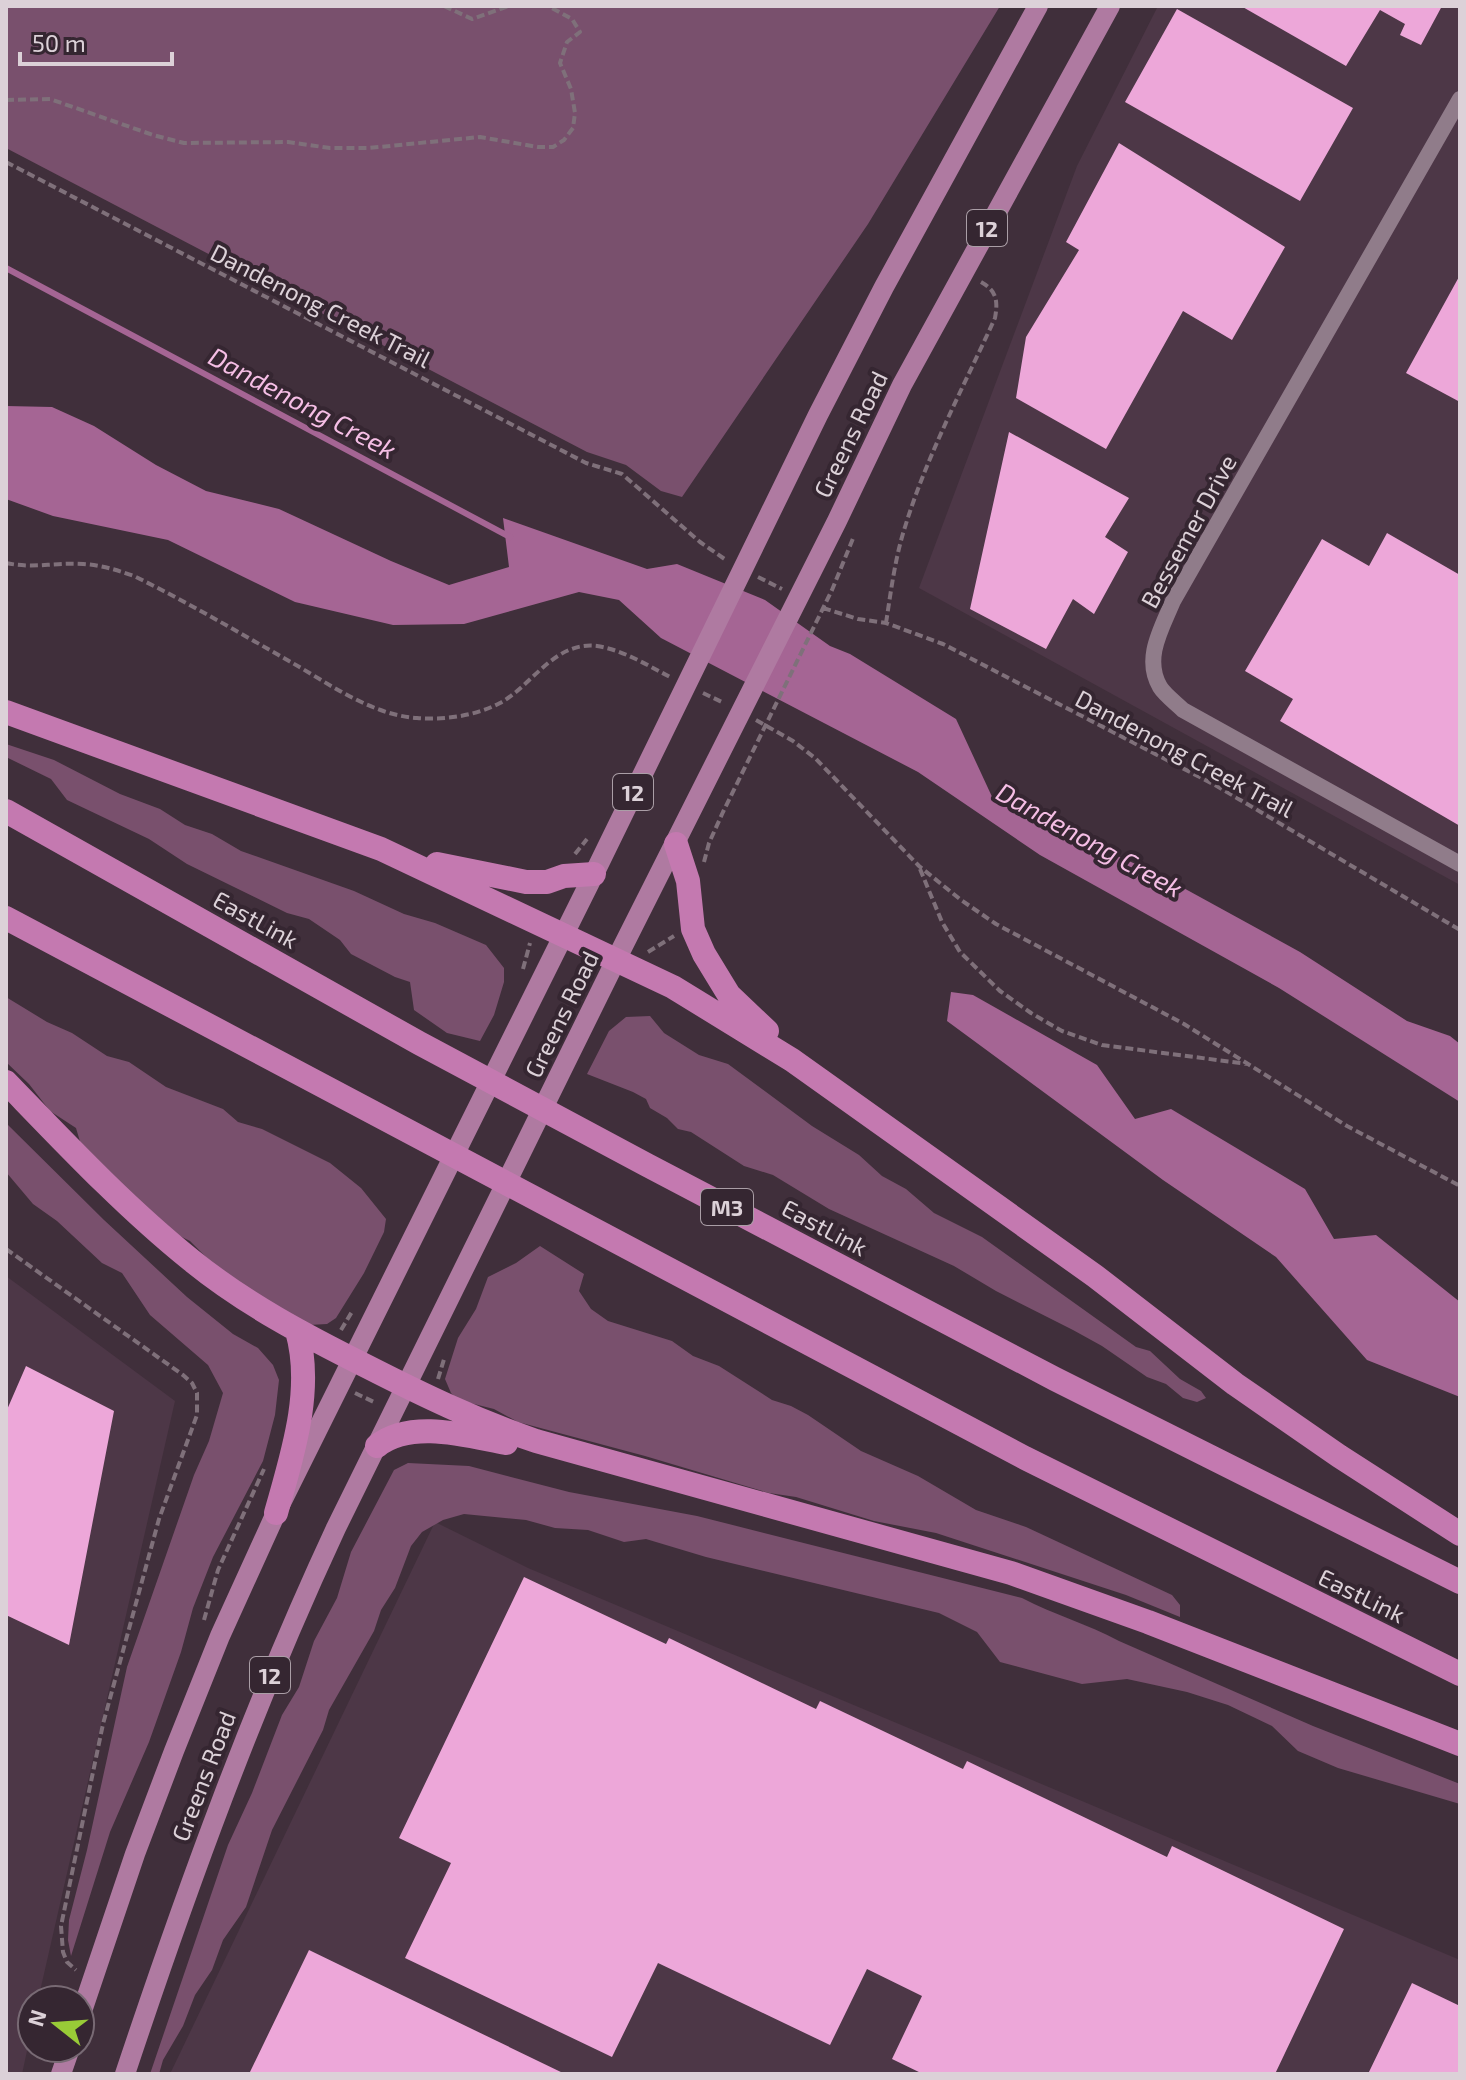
<svg xmlns="http://www.w3.org/2000/svg" width="1466" height="2080" font-family="'Exo 2',sans-serif">
<rect width="100%" height="100%" fill="#402f3b"/>
<path fill="#4d3747" d="M1158,6H1460V885L919,588L1077,166Z
M6,1276L175,1401L38,2000H32V2028L22,2074H6Z
M435,1522L528,1568L1460,1960V2074H170Z"/>
<path fill="#79506d" d="M6,6H1000L868,224L682,497L661,491L626,465L587,452L6,148Z
M6,744L54,760L120,794L160,809L185,825L212,834L241,851L354,891L404,914L435,923L486,945L504,968V982L494,1015L480,1041L447,1033L414,1010L410,982L395,977L351,954L340,940L309,919L287,913L187,864L149,839L67,800L51,779L6,757Z
M6,997L47,1022L72,1033L107,1056L129,1062L166,1087L223,1109L238,1122L262,1129L330,1163L361,1188L386,1219L384,1232L364,1273L336,1318L327,1324L309,1325L227,1278L190,1241L170,1231L81,1145L76,1128L50,1111L29,1084L6,1062Z
M650,1016L664,1033L699,1055L728,1064L812,1126L859,1155L882,1176L906,1189L934,1213L982,1237L1136,1347L1150,1351L1180,1379L1201,1391L1206,1398L1197,1402L1183,1398L1166,1384L1147,1377L1102,1346L1073,1330L996,1291L954,1266L829,1209L773,1175L744,1166L691,1132L678,1129L667,1118L650,1108L646,1099L633,1092L587,1074L609,1031L626,1017Z
M6,1123L104,1220L187,1297L233,1334L258,1348L273,1365L279,1380L275,1415L263,1461L213,1557L193,1608L181,1652L149,1742L110,1832L71,1956L68,1940L69,1920L87,1850L127,1667L194,1475L209,1441L223,1393L208,1365L150,1315L122,1273L102,1263L57,1221L33,1204L6,1172Z
M540,1246L584,1274L579,1291L591,1309L608,1321L672,1341L693,1356L719,1366L772,1400L791,1406L808,1415L861,1451L918,1476L976,1510L1026,1527L1172,1595L1180,1605V1617L1126,1595L936,1533L874,1521L796,1497L769,1493L645,1456L518,1422L494,1409L458,1400L451,1393L445,1379L458,1338L476,1309L488,1277L516,1263Z
M408,1463L469,1466L569,1492L697,1516L1022,1598C1054,1615 1088,1624 1119,1641L1313,1726L1460,1784V1804L1338,1768L1298,1751L1272,1726L1228,1705L1187,1692L1127,1679L1082,1684L1000,1662L977,1632L939,1613L706,1557L646,1539L624,1542L588,1530L555,1528L526,1520L464,1514L443,1520L422,1532L411,1546L395,1588L381,1610L374,1631L329,1710L323,1730L272,1830L246,1907L223,1940L212,1970L195,1995L183,2026L163,2060L159,2074H150L228,1845L252,1793L282,1715L299,1687L314,1641L337,1598L351,1552L394,1470Z"/>
<path fill="#a56594" d="M6,406L52,407L94,426L156,465L206,491L279,509L391,561L449,585L509,567L503,518L647,569L677,564L765,600L830,646L850,654L956,719L994,801L1158,874L1300,952L1407,1021L1450,1036L1460,1044V1102L1279,988L1040,855L918,772L661,638L619,600L579,592L464,624L393,625L295,602L168,540L53,516L6,499Z
M951,992L973,995L1097,1065L1135,1119L1171,1109L1305,1189L1334,1239L1376,1235L1460,1302V1397L1367,1360L1276,1257L1163,1180L947,1021Z"/>
<g fill="none" stroke-linecap="round" stroke-linejoin="round">
<path stroke="#a56594" stroke-width="6" d="M6,268L510,537"/>
</g>
<path fill="#eda7d9" d="M1241,6H1442L1421,45L1400,35L1405,24L1380,10L1346,66Z
M1177,9L1353,108L1300,201L1125,102Z
M1119,143L1285,247L1232,340L1183,311L1106,449L1016,398L1026,337L1079,250L1066,242Z
M1460,275V402L1406,373Z
M1009,432L1129,498L1105,537L1128,552L1094,614L1073,599L1046,649L970,609Z
M1387,533L1460,575V826L1280,721L1293,699L1245,671L1322,539L1369,566Z
M26,1366L114,1411L69,1645L6,1615V1412Z
M524,1577L666,1644L669,1638L816,1709L820,1701L963,1769L967,1761L1167,1857L1172,1846L1344,1929L1275,2074H923L892,2059L922,1996L867,1969L830,2045L658,1963L612,2057L405,1958L451,1863L399,1838Z
M309,1950L565,2074H249Z
M1412,1983L1460,2006V2074H1368Z"/>
<g fill="none" stroke-linecap="round" stroke-linejoin="round">
<path stroke="#7f707a" stroke-width="4" stroke-dasharray="8 4" stroke-linecap="butt" d="M444,6L472,19L509,6
M6,100L50,99L153,135L184,143L288,142L330,148H369L480,137L538,147H553L564,140L573,128L575,113L571,89L560,63L567,42L580,32L572,19L548,6
M6,162L586,463L622,474L700,542L726,560
M6,563C34,569 56,562 83,564C101,565 117,570 134,576C187,602 238,632 289,661C328,683 371,715 417,718C445,720 475,716 500,703C533,685 554,641 597,646C623,650 647,665 670,677
M758,577L782,589
M823,608L858,619L886,623L943,644L1215,785L1460,930
M886,623C891,591 895,558 905,527C927,455 964,386 995,318C998,301 997,291 981,282
M703,693L724,703
M756,720L793,741L815,758L919,866L961,900L996,924L1184,1024L1347,1126L1460,1186
M575,854L587,839
M704,862L709,843L723,812L832,590L854,536
M920,869L942,922L960,952L1000,991L1031,1013L1062,1031L1102,1045L1248,1064
M648,952L674,936
M523,969L530,943
M6,1249L183,1375L192,1383L197,1393V1415L159,1519L103,1724L61,1926L63,1952L67,1962L76,1970
M341,1330L353,1310
M438,1379L445,1356
M355,1393L376,1403
M204,1620L218,1570L264,1469"/>
<path stroke="#907c8a" stroke-width="16" d="M1460,99L1173,601C1162,628 1143,658 1160,687C1165,695 1176,703 1183,710L1460,864"/>
<path stroke="#af7aa1" stroke-width="20" d="M80,2017L135,1854L174,1751L220,1636L276,1513L594,874L818,415L884,287L1038,6
M61,2074L70,2048
M125,2074C187,1888 253,1706 336,1528L616,960L837,521L902,385L1110,6"/>
<path stroke="#c479b0" stroke-width="24" d="M6,712L381,849L673,987L792,1060L1095,1276L1235,1384L1339,1456L1460,1534
M6,811L419,1043L647,1165L1055,1379L1460,1582
M676,844L688,881L693,929L704,954L729,995L767,1031
M437,864L526,882H547L564,876L594,874
M6,918L1025,1458L1460,1674
M6,1082C65,1143 125,1207 191,1260C245,1304 306,1336 368,1367C423,1395 477,1421 536,1441L1011,1573L1148,1622L1460,1744
M377,1446C411,1419 468,1436 506,1443
M276,1513C292,1456 314,1390 297,1331"/>
</g>
<g text-anchor="middle" dominant-baseline="central" stroke-width="8" stroke-linejoin="round" paint-order="stroke">
<g fill="#352631" stroke="#aa9ea6" stroke-width="2">
<rect x="967" y="210" width="40" height="36" rx="6"/>
<rect x="613" y="774" width="40" height="36" rx="6"/>
<rect x="701" y="1189" width="52" height="36" rx="6"/>
<rect x="250" y="1657" width="40" height="36" rx="6"/>
</g>
<g font-size="22" font-weight="bold" fill="#dcd1d8">
<text x="987" y="228">12</text>
<text x="633" y="792">12</text>
<text x="727" y="1207">M3</text>
<text x="270" y="1675">12</text>
</g>
<g font-size="24" fill="#dcd1d8" stroke="#352631">
<text transform="translate(321 305) rotate(27)">Dandenong Creek Trail</text>
<text transform="translate(850 434) rotate(-64)">Greens Road</text>
<text transform="translate(1188 531) rotate(-61)">Bessemer Drive</text>
<text transform="translate(1185 753) rotate(28)">Dandenong Creek Trail</text>
<text transform="translate(256 919) rotate(29)">EastLink</text>
<text transform="translate(561 1014) rotate(-64)">Greens Road</text>
<text transform="translate(825 1227) rotate(28)">EastLink</text>
<text transform="translate(1362 1595) rotate(26)">EastLink</text>
<text transform="translate(203 1776) rotate(-69)">Greens Road</text>
</g>
<g font-size="26" font-style="italic" fill="#f5bee5" stroke="#352631">
<text transform="translate(303 402) rotate(28)">Dandenong Creek</text>
<text transform="translate(1090 839) rotate(29)">Dandenong Creek</text>
</g>
</g>
<rect width="1466" height="2080" fill="none" stroke="#dcd1d8" stroke-width="16"/>
<g transform="translate(56 2024) rotate(287)"><circle r="38" fill="#352631" stroke="#786a74" stroke-width="2"/>
<path d="M0-6L14 30L0 20L-14 30Z" fill="#98cb37"/>
<text y="-12" font-size="22" font-weight="bold" text-anchor="middle" fill="#dcd1d8">N</text>
</g>
<path d="M20 52v12h152v-12" fill="none" stroke="#dcd1d8" stroke-width="4"/>
<text x="32" y="52" font-size="24" fill="#dcd1d8" stroke="#352631" stroke-width="6" paint-order="stroke">50 m</text>
</svg>
